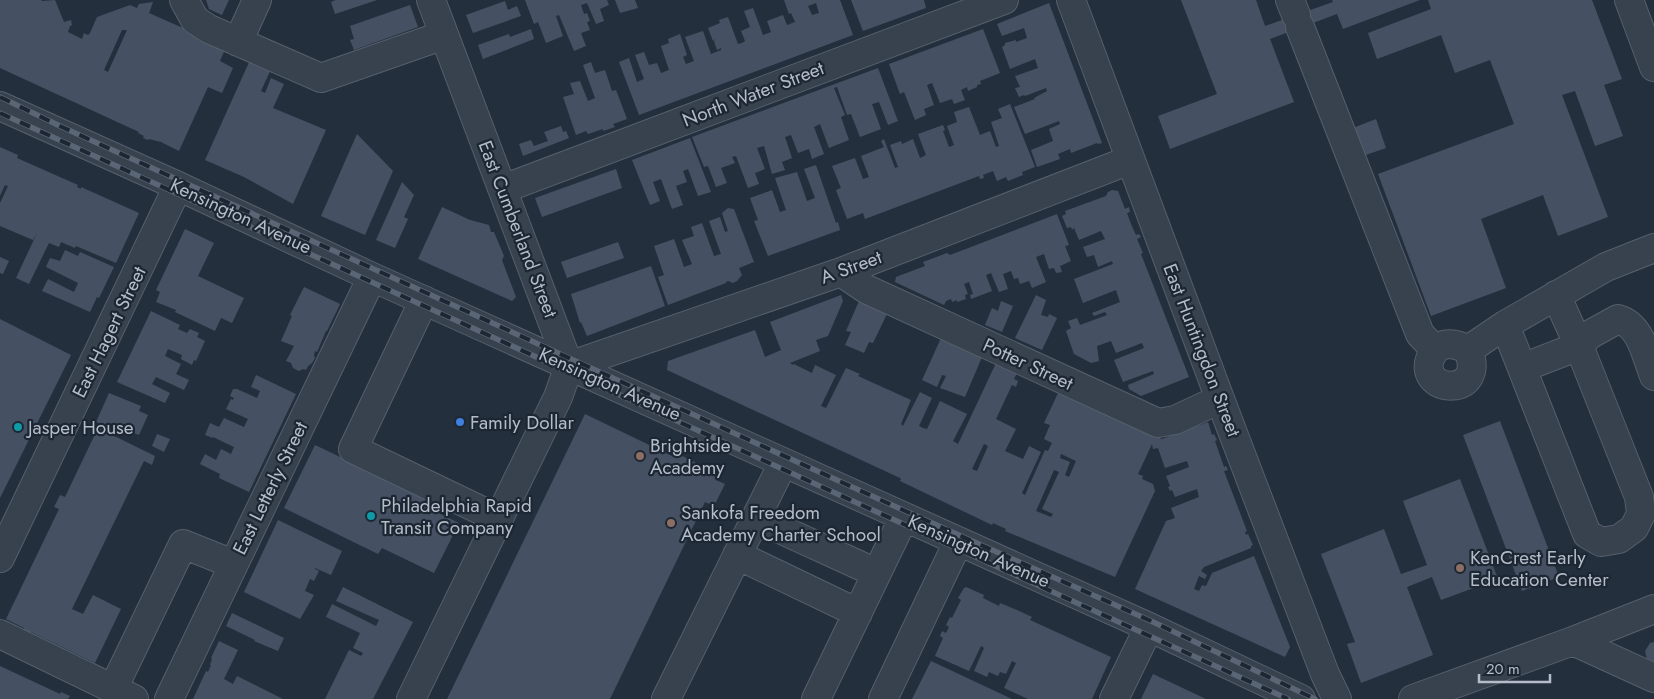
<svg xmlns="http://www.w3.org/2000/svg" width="1654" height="699" font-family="Jost,sans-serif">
<rect width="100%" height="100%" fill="#242f3e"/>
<path fill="#455162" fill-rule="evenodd" d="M0,0H41L42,1L55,0L64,22L71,20L72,25L70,26L68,32L82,39L84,33L88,35L90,33L97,17L130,5L137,8L139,4L153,2L149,13L226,47L220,61L233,68L222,93L208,87L179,151L161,142L149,139L148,140L143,138L144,136L138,133L139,132L0,68ZM122,30H127L108,72L104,70Z
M206,0H229L222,15L209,9Z
M336,0H377L335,14L331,2Z
M525,0H607L609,5L600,9L604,21L596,24L587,3L581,5L584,14L587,13L590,21L587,22L590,30L581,33L586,46L574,51L559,15L556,16L563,36L546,43L538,22L534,24Z
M615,0H635L638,8L620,13Z
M784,0H840L853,35L639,115L619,62L629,58L637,82L644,79L635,55L644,52L649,65L657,63L661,73L669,70L661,46L669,43L668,39L680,34L687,55L683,57L686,64L694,61L685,37L703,31L711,54L721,50V48L717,50L714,41L717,39L713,41L708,28L720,23L719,20L728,17L738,44L742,43L745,41L741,31L750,27L744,11L753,8L763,35L771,32L767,21L783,15L787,25L795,22L791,13L789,14ZM816,3L819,13L812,15L808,6Z
M851,0H924L926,8L863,31Z
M1181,0H1256L1265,26L1333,2L1332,0H1420L1343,29L1337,14L1270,39L1294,102L1170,149L1158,116L1217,94Z
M1428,0H1592L1622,79L1604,85L1623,136L1595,146L1575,91L1562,95L1608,217L1558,236L1543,195L1481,219L1506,288L1431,316L1378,174L1514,124L1490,60L1455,73L1441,35L1377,59L1368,33L1431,9Z
M505,1L508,10L517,6L521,16L473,33L466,15Z
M1049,3L1102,143L1098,144L1097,143L1071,153L1070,149L1058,154L1060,159L1037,167L1031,150L1053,141L1049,129L1060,124L1059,121L1025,134L1014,107L1035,99L1034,98L1047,91L1046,88L1025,96L1024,95L1019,97L1015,88L1020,87L1015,76L1038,68L1035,59L1010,69L1002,47L1005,45V43L1016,40V42L1027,38L1024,28L1002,36L997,24Z
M410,5L418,27L354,50L350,40L354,39L350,26Z
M531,29L534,39L483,59L478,45L509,34L510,37Z
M983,29L1000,73L980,81L981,84L977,85V87L968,91L967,87L961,90L965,100L954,104L952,99L940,103L932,83L927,85L934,105L924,109L926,115L915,120L904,92L900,94L889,64Z
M250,60L271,69L261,91L265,93L271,78L284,84L273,108L326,130L293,204L244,177L205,160Z
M591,62L595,73L605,70L612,91L616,90L627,119L613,124L615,127L603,131V129L588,134L586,131L576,135L563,97L574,94L570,83L580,81L588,101L595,98L583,65Z
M878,68L898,121L888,125L879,102L872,104L881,129L860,137L851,114L847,115L837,87L834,88L845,115L841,117L849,140L829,148L820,124L814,127L824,154L812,159L809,149L798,153L791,135L785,137L792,158L782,162L785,170L772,174L764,146L757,148L765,169L755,173L759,184L748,188L736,156L732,157L735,163L721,168L727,183L716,187L708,166L704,167L692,137Z
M1010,104L1035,167L1022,172L1023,175L1008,181L1006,177L997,181L993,171L983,175L984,178L980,179L979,176L865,219L863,213L847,219L836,190L841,188L832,166L855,158L863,179L869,177L861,156L884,147L881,141L884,139L895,168L898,167L890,145L901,141L902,144L913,139L920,158L926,155L918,134L943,125L945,130L943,131L949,147L954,145L947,126L957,122L954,112L969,107L980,135L990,131L996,147L999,146L991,122L1002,118L998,109Z
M1376,119L1386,148L1363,156L1353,128Z
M561,126L563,132L566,131L569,138L523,156L519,144L531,140L534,146L548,141L544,132Z
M357,134L393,171L365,235L321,216Z
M690,138L711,192L698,196L688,169L683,171L687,182L676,186L683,205L672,209L661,179L653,182L660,201L650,205L632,160Z
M0,147L18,155L17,158L78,185L77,187L81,189V187L139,213L116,263L76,246L75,248L61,242L59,247L49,243L29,284L16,278L37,233L33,240L0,226V203L8,186L5,185L0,196Z
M816,165L836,223L838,222L840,230L768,256L754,221L758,220L750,198L772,190L780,212L786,210L775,178L797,172L807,201L815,198L804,169Z
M616,169L622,188L542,217L535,198Z
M402,182L414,195L404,217L408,219L395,248L376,240Z
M1112,190L1118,191L1125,209L1129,207L1130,212L1127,213L1131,224L1136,235L1139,234L1141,237L1137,239L1143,253L1141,254L1189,377L1141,396L1129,389L1128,385L1154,374L1153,371L1123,382L1114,360L1144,348L1142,343L1116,353L1111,341L1097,346L1099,361L1091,363L1074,354L1066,331L1071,328L1068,321L1077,318L1080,325L1107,315L1105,312L1094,316L1092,313L1120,302L1116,290L1083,303L1074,279L1113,264L1112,261L1098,267L1094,255L1087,257L1083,247L1105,239L1101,231L1079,240L1074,228L1072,230L1071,227L1067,228L1062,216L1066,214L1065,211L1106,196L1108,192Z
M442,207L470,220L489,225L491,232H494L504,256L502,260L516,297L512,301L418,259Z
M728,208L734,209L754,262L739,268L742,275L737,281L733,283L728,281L726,282V283L668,305L658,277L664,275L654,246L674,239L684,267L692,264L682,240L694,236L691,227L702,223L714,256L721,254L709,221L720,217L725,232L728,231L722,213Z
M1057,214L1069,245L1065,246L1071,261L1060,266L1062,272L1056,273L1054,268L1049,269L1044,254L1036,257L1046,282L1032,288L1029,281L1020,284L1018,278L1014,279L1011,271L1003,274L1008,289L999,292L991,273L986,275L992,291L971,299L970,295L973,294L969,282L964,284L968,294L965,295L966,299L957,302V300L952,302L951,299L946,301L944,305L895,282L896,277L925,266L923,262L947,253L950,255Z
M185,229L214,243L198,276L244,298L232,323L221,318L215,331L175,312L176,310L156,302L160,292L156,290Z
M618,242L624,258L567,278L561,262Z
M65,250L78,256L80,252L114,267L99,298L97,297L90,312L42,291L48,279L74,292L78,283L46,267L50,258L60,261Z
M0,257L9,261L3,274L0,273Z
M651,266L665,306L587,336L581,322L580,323L571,294Z
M304,287L340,304L327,331H326L317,352L315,351L314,355L315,358L312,363L308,366L306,370L303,369L299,371L293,368L291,363L286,361L294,346L281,341L292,316L290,315Z
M841,295L843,301L828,336L816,340L820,351L790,363L793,365L794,364L812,373L815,365L836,375L821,406L826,408L846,368L860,374L858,376L911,400L901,424L903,426L920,392L932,398L919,426L923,428L927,429L940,401L967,414L953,441L958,444L996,363L1017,373L1014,379L1018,381L1016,387L1012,385L996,419L1016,429L1005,451L1023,459L1029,446L1041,452L1022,493L1025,495L1045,450L1048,451L1052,443L1044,439L1050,425L1044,423L1058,393L1162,439L1208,422L1212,435L1214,434L1217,440L1215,441L1224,467L1226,466L1228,470L1224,471L1247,531L1245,532L1246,535L1248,534L1253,545L1251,546V548L1204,567L1201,571L1207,575L1205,579L1199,576L1194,589L1199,591L1202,585L1206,586L1212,573L1254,556L1290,647L1285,657L1135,589L1166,521L1175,518L1171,508L1199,497L1197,489L1175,497L1172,490L1170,491L1168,487L1170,486L1166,476L1189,467L1187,461L1165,468L1158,448L1153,449L1152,444L1138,474L1143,476L1142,479L1153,484L1155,491L1115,577L1005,531L1006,529L993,523L992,525L900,481L901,479L900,478L667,370L668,361L755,330L765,357L781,350L770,322ZM984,444L988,446L977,471L972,469ZM1061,454L1076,461L1069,477L1065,475L1070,462L1060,458ZM1054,470L1059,472L1042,509L1053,514L1051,517L1036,511Z
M1036,295L1046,300L1041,315L1048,317L1049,314L1057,318L1042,350L1015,338Z
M859,301L887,314L873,343L869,342L864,353L845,345L851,332L846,331Z
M1001,301L1013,306L1002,332L985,325L992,308L998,311Z
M151,311L180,325L178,329L187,333L190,329L199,333L197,337L205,341L196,361L194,360L192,365L181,359L182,355L168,349L165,356L181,364L176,374L189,380L184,390L156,377L152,384L170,393L165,403L117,382Z
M0,319L71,355L0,498Z
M941,338L982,357L965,397L940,388L946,376L942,375L937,387L922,380Z
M256,375L296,394L249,492L219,478L220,474L200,464L205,454L216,460L221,449L231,454L234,447L213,437V438L205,435L210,423L219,427L224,418L244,427L248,419L226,409L231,399L233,400L234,398L230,396L233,389H237L257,398L260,391L251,387Z
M109,393L141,406L139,411L148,415L139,435L129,431L127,435L96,422Z
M585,414L672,456L674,452L719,474L716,480L725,484L714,506L705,502L610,699H447Z
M1500,421L1559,577L1522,591L1463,435Z
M98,428L155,456L152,465L144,461L72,609L83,614L93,595L121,609L95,663L31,632L30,633L23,630L24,628L6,619L59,509L54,507L60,495L65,497Z
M157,434L170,439L164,452L152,446Z
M315,445L426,498L422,505L459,523L434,573L382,548L378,554L284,508Z
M1460,479L1498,579L1441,600L1432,577L1407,587L1433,655L1361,683L1347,644L1355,642L1321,554L1384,529L1401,574L1427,565L1403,501Z
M278,520L342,551L331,575L315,568V569L319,571L314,581L310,579L305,591L314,595L300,619L244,592Z
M343,587L413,622L373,699H325L349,650L361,656L363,653L353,648L360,633L326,617L332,604L376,626L379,620L336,601Z
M966,587L984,595L983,598L999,606L1000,603L1017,610L1032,617L1030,620L1111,657L1092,699H1028L1004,688L1016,663L1012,661L1006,674L1000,672L998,676L989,672L987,677L974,671L984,648L981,646L969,671L935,656L943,638L940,636L942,631L946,633L949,627L946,625L950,617L952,618L961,600L958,598L964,588Z
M232,613L284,638L278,651L254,641L255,640L226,626Z
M219,641L238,650L224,679L233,684L237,676L283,699H193L206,671L208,672L211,665H210L212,659L211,658Z
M1654,642V662L1647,659L1645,651L1650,643Z
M931,661L1012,699H912Z
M0,666L60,694L61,692L70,696L68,699H0Z
M1153,674L1206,699H1141Z"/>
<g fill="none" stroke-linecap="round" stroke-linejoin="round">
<g stroke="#565f6c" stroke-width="30">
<path id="minor" d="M184,0L195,20L209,29L321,78L444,35
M1071,0L1220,399L1325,674L1337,699
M1290,0L1296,15
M1629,0L1654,67
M1300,27L1420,334L1435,350
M238,42L257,0
M0,106L178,186L372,277L1149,627L1301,699
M503,189L1004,0
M841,272L866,289L1158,423L1175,420L1220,399
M424,300L353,449L499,519
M1505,325L1587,534L1601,542L1619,539L1634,528L1641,514L1639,497L1579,346L1556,295
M1468,350C1488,398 1418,394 1430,359C1436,340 1455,342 1468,350L1505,325L1606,267L1654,248
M569,366L841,272L1130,160
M1522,368L1579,346L1589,335L1618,319C1641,325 1646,356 1654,376
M756,518L861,566
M737,555L858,613
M0,558L178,186
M0,634L134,699
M1573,641L1654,678
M113,689L183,544L233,564
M169,699L372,277
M411,699L558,397L569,366L431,0
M666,699L783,463
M816,699L904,517
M883,699L958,542
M1114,699L1149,627
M1413,699L1573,641L1654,609"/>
</g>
<use href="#minor" stroke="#38414e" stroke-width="28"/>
<g stroke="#5a6575" stroke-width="5.5">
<path id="rail" d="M0,97L62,127L883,501L1151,621L1315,699
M0,113L1288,699"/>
</g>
<use href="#rail" stroke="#1d2633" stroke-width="4" stroke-dasharray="11" stroke-linecap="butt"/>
</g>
<circle fill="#3f7fe0" stroke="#1d2633" stroke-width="2" cx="460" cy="422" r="5"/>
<g fill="#0f9aa8" stroke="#1d2633" stroke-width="2">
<circle cx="18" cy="427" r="5"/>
<circle cx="371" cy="516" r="5"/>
</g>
<g fill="#8d6e63" stroke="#1d2633" stroke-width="2">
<circle cx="640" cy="456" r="5"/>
<circle cx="671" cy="523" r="5"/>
<circle cx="1460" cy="568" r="5"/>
</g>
<g text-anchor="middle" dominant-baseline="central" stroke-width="4.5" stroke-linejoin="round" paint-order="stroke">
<g font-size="19" fill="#b4bcc9" stroke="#1d2633">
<text transform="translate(753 94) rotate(-21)">North Water Street</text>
<text transform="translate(241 216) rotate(25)">Kensington Avenue</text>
<text transform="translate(518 229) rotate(69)">East Cumberland Street</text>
<text transform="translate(851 267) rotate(-20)">A Street</text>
<text transform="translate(109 332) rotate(-64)">East Hagert Street</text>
<text transform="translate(1202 350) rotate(69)">East Huntingdon Street</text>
<text transform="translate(1028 364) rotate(25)">Potter Street</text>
<text transform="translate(610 384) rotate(24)">Kensington Avenue</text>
<text transform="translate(270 488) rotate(-64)">East Letterly Street</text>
<text transform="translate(979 551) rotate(24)">Kensington Avenue</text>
</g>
<g font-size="19" fill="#b4bcc9" stroke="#1d2633" text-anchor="start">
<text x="470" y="422">Family Dollar</text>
<text x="28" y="427">Jasper House</text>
<text x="650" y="445">Brightside<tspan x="650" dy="22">Academy</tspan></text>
<text x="381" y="505">Philadelphia Rapid<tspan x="381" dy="22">Transit Company</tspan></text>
<text x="681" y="512">Sankofa Freedom<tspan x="681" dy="22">Academy Charter School</tspan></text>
<text x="1470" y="557">KenCrest Early<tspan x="1470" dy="22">Education Center</tspan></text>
</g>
</g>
<path d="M1479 674v8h71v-8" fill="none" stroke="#b4bcc9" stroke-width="2.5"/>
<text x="1486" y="674" font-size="15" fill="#b4bcc9" stroke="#1d2633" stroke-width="4" paint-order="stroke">20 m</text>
</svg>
